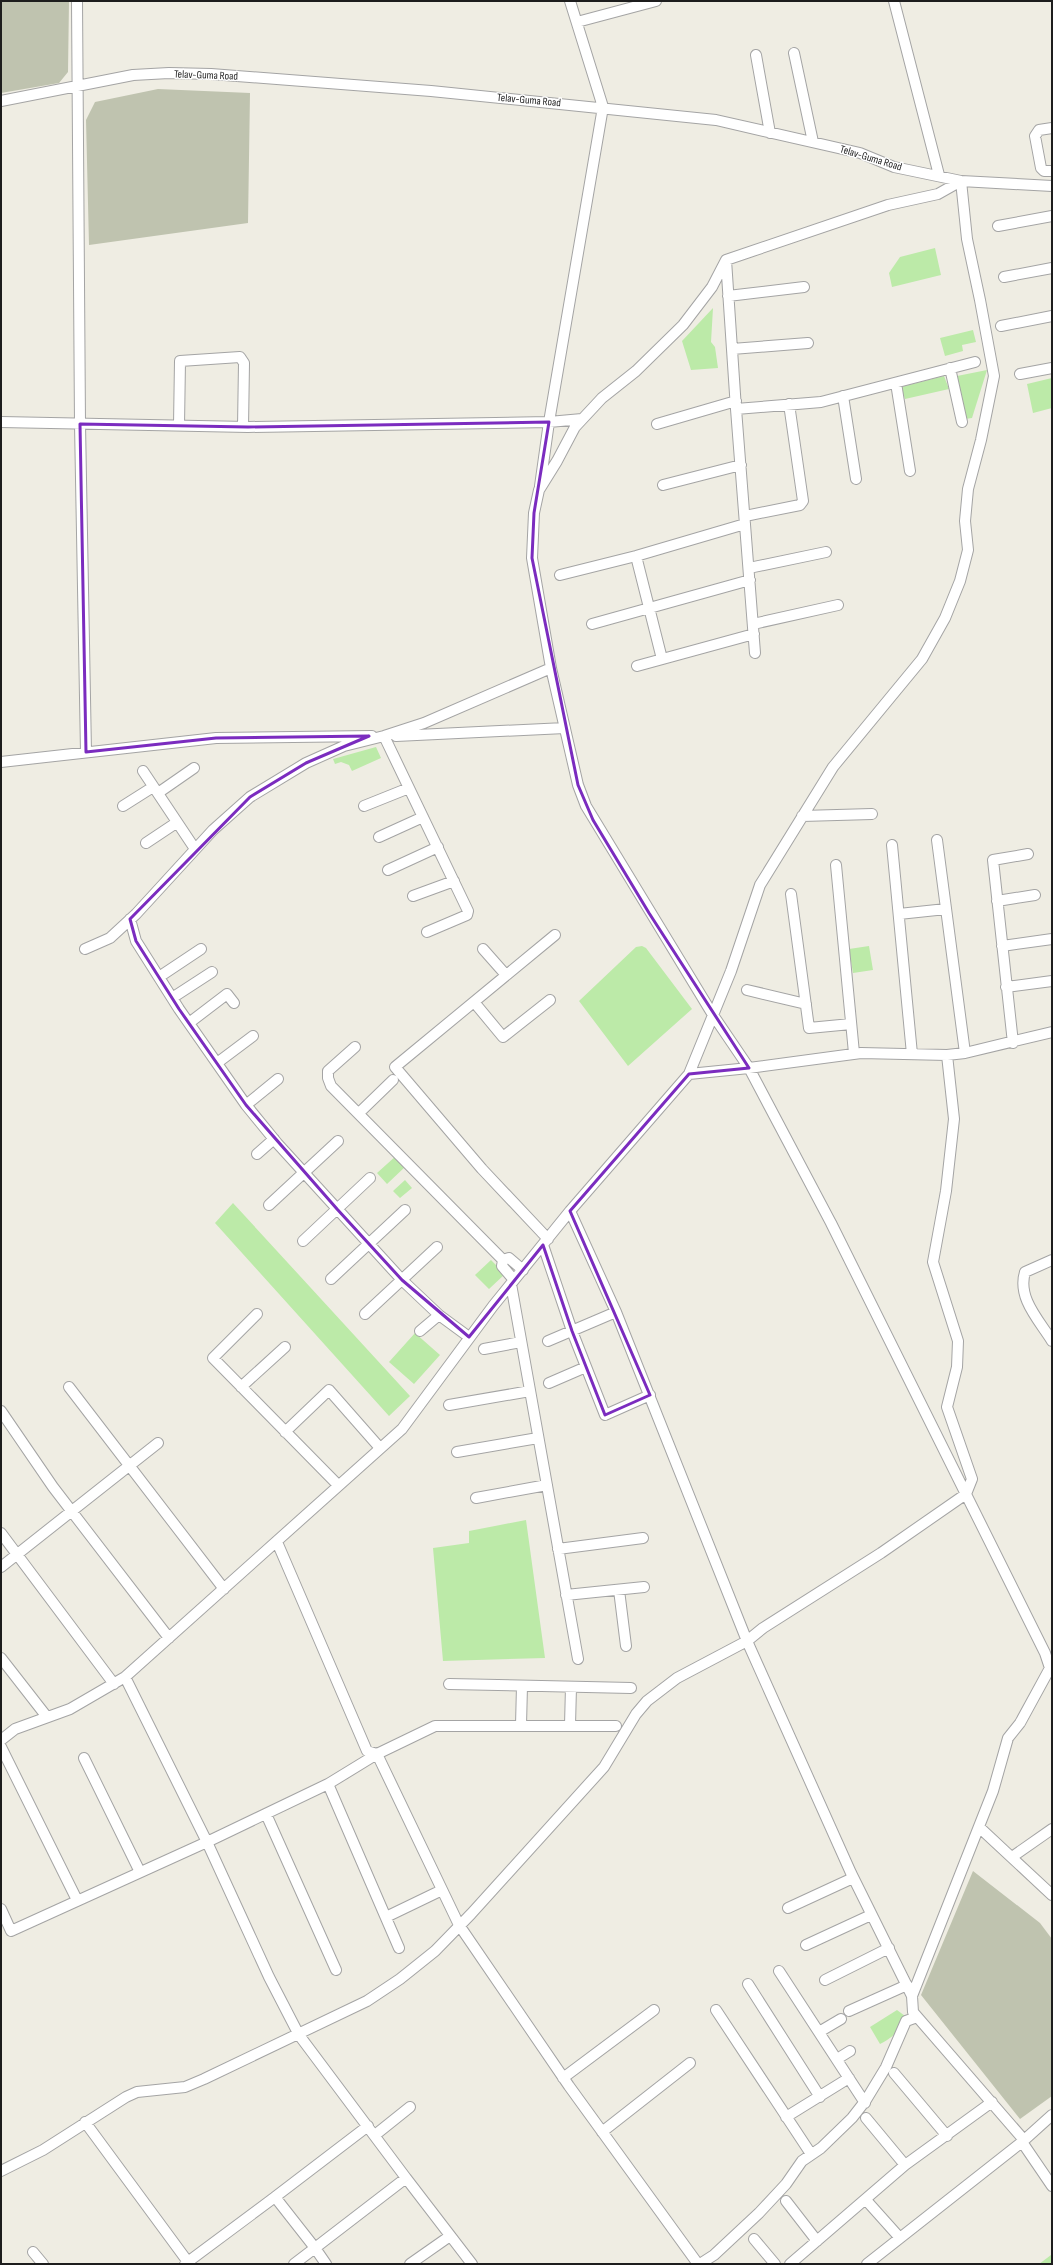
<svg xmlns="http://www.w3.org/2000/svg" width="1053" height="2265" font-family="'Sofia Sans Condensed',sans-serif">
<rect width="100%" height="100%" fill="#efede3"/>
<path fill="#bfc3af" d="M1,1H69L68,72L59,83L1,93Z
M158,89L250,93L248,223L89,245L86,120L95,102Z
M973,1871L1040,1923L1052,1939V2096L1020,2119L921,1995Z"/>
<path fill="#bceaa8" d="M935,248L941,275L892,287L889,273L900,257Z
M713,308L711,342L715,347L718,368L691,370L682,341Z
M973,330L976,342L962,345L963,351L945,356L940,338Z
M987,370L972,418L965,419L957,376Z
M944,376L949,389L905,399L901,387Z
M1052,378V408L1033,413L1027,384Z
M376,747L381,758L352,771L349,765L341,762L335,764L333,759Z
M642,946L646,948L692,1009L628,1066L579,1001L636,947Z
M869,946L873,970L853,973L849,949Z
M397,1155L406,1166L387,1184L377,1173Z
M405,1180L412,1188L400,1198L393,1191Z
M233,1203L410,1396L389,1416L215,1223Z
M491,1260L505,1274L489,1289L475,1275Z
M415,1333L440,1355L414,1384L389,1362Z
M526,1520L545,1658L443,1661L433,1548L469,1543V1531Z
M897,2010L905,2016C897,2031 896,2036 880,2044L870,2027Z
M1051,2255L1052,2264H1039Z"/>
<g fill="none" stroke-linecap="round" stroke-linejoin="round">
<g stroke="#a4a4a4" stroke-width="12">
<path id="minor" d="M77,1L80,424L86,752
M570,1L603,107L549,422L582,419
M894,1L939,175
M577,22L656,1
M794,53L813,142
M756,55L770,133
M1,101L133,75L169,73L211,74L431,91L716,120L860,153L894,167L961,181L1052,186
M1052,128L1039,130L1035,136L1041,168L1044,171H1052
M998,226L1052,216
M726,260L736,409L821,402L975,362
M1004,277L1052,268
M728,296L804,287
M1001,326L1052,316
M732,349L808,343
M950,368L962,422
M1020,374L1052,368
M896,383L910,471
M843,396L856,479
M736,409L755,653
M1,422L248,427L549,422L540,486
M657,424L736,401
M179,425L180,361L240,357L244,363L243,427
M663,485L741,465
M745,516L800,505L803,501L789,404
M636,556L662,659
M749,568L826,552
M560,575L636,556L745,524
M592,624L750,580
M753,624L838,605
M637,666L754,634
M551,668L578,785L586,806L713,1015L749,1068L831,1223L1045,1653L1050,1668L1020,1723L1008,1738L993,1791L912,1996L913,2012L1024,2140
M384,736L468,911L467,915L427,932
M396,736L565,728
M1,762L216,738L372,736
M143,771L195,849
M158,793L194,768
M123,806L153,787
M364,806L409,788
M802,816L872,814
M379,837L423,817
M937,840L965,1053
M146,843L176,823
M892,845L912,1054
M836,865L854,1053
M388,870L438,847
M791,894L809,1028L851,1024
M413,896L454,881
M997,901L1035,895
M899,914L946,909
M130,919L136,941L179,1009L246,1105L277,1143L402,1280L439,1315L469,1337
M1002,946L1052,939
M85,949L110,938L136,914L213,830L250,797L306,763L344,746L384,736L424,723L551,668L532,558L534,513L539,490L557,461L575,427L602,398L636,371L683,325L712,287L726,260L888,205L938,194L961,181L967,239L980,300L994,376L981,440L968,489L965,521L968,550L960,581L945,618L922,659L833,767L760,885L731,971L689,1074
M483,949L506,975
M159,977L201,949
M1006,987L1052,981
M747,990L806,1004
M172,998L212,972
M474,1002L503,1037L550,1000
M189,1023L227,994L234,1003
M1013,1043L993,860L1028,854
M355,1047L328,1071V1078L331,1086L503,1260
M217,1063L253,1036
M246,1105L278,1079
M359,1113L393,1080
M257,1154L274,1139
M269,1205L338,1141
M570,1211L616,1312L747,1641L851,1873L912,1996
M548,1239L482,1169L395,1067L555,935
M303,1241L370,1178
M543,1245L572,1331L605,1415L650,1395
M1052,1260L1025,1272C1017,1298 1039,1320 1052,1341
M331,1279L405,1210
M514,1280L502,1266L503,1260L509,1258L523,1270
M511,1284L578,1659
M257,1314L213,1358L338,1485
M365,1314L437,1247
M420,1331L439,1315
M548,1341L616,1312
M484,1349L521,1342
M549,1383L586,1367
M69,1387L224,1589
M241,1387L285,1347
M449,1405L530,1391
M1,1411L53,1487L169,1638
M285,1432L329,1390L380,1448
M457,1452L538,1438
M476,1498L547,1485
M1,1533L114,1684
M277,1542L367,1751L377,1754L435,1726H616
M558,1549L643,1538
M1,1567L158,1443
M619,1590L626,1646
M566,1595L644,1587
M1,1658L47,1717
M449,1684L631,1688
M521,1725L522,1686
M570,1725L571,1687
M1,1740L15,1729L70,1709L125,1677L402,1429L493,1306L570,1211L689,1074L749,1068L861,1053L947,1055L965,1053L1052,1032
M1,1747L77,1900
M84,1758L140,1872
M328,1784L399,1948
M266,1814L336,1970
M979,1827L1052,1895
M1012,1857L1052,1829
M788,1908L853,1878
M1,1909L11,1931L207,1842L125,1677
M386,1917L442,1890
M806,1945L871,1915
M779,1971L865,2103
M825,1980L889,1948
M748,1984L820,2097
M716,2010L811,2154
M849,2011L907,1985
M819,2032L841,2019
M837,2059L850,2051
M894,2073L947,2136
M563,2078L654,2010
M786,2117L849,2078
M866,2118L905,2165
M85,2122L188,2262
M602,2132L690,2063
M375,2135L410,2107
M1022,2142L1052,2186
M1,2171L43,2150L126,2097L137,2092L185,2087L204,2079L367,2001L400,1979L435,1951L471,1914L604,1767L636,1714L647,1701L677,1678L747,1641L763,1628L881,1553L966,1494L972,1479L947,1407L957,1367L958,1341L933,1262L946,1191L954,1119L947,1055
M406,2178L299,2035L269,1977L207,1842L328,1784L377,1754L459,1925L569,2086L698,2264
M866,2200L900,2238
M786,2201L817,2241
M754,2239L775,2264
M33,2252L43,2264
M185,2264L275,2197
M294,2264L315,2248L275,2197L368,2126
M326,2264L315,2248L406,2178L472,2264
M410,2264L450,2236
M700,2264L714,2255L759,2213L786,2184L802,2161L821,2148L852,2118L866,2100L886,2067L906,2021L917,2017
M790,2264L905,2165L992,2102
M867,2264L1022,2142L1052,2115"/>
</g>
<use href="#minor" stroke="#fff" stroke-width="10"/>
</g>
<path fill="none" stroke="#7b2cbf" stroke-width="3" stroke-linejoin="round" d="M549,422L534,513L532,558L578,785L593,820L649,913L749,1068L689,1074L570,1211L650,1395L605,1415L572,1331L543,1245L469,1337L402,1280L337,1209L246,1105L179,1009L136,941L130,919L250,797L306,763L369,736L216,738L86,752L80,424L248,427Z"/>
<g text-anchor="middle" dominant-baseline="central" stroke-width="3" stroke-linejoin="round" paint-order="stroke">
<g font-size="11" fill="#1d1d1d" stroke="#fff">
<text transform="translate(206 75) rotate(2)">Telav-Guma Road</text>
<text transform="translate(529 100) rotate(5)">Telav-Guma Road</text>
<text transform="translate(871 158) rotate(17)">Telav-Guma Road</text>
</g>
</g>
<rect width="1053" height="2265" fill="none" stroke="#1d1d1d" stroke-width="4"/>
</svg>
